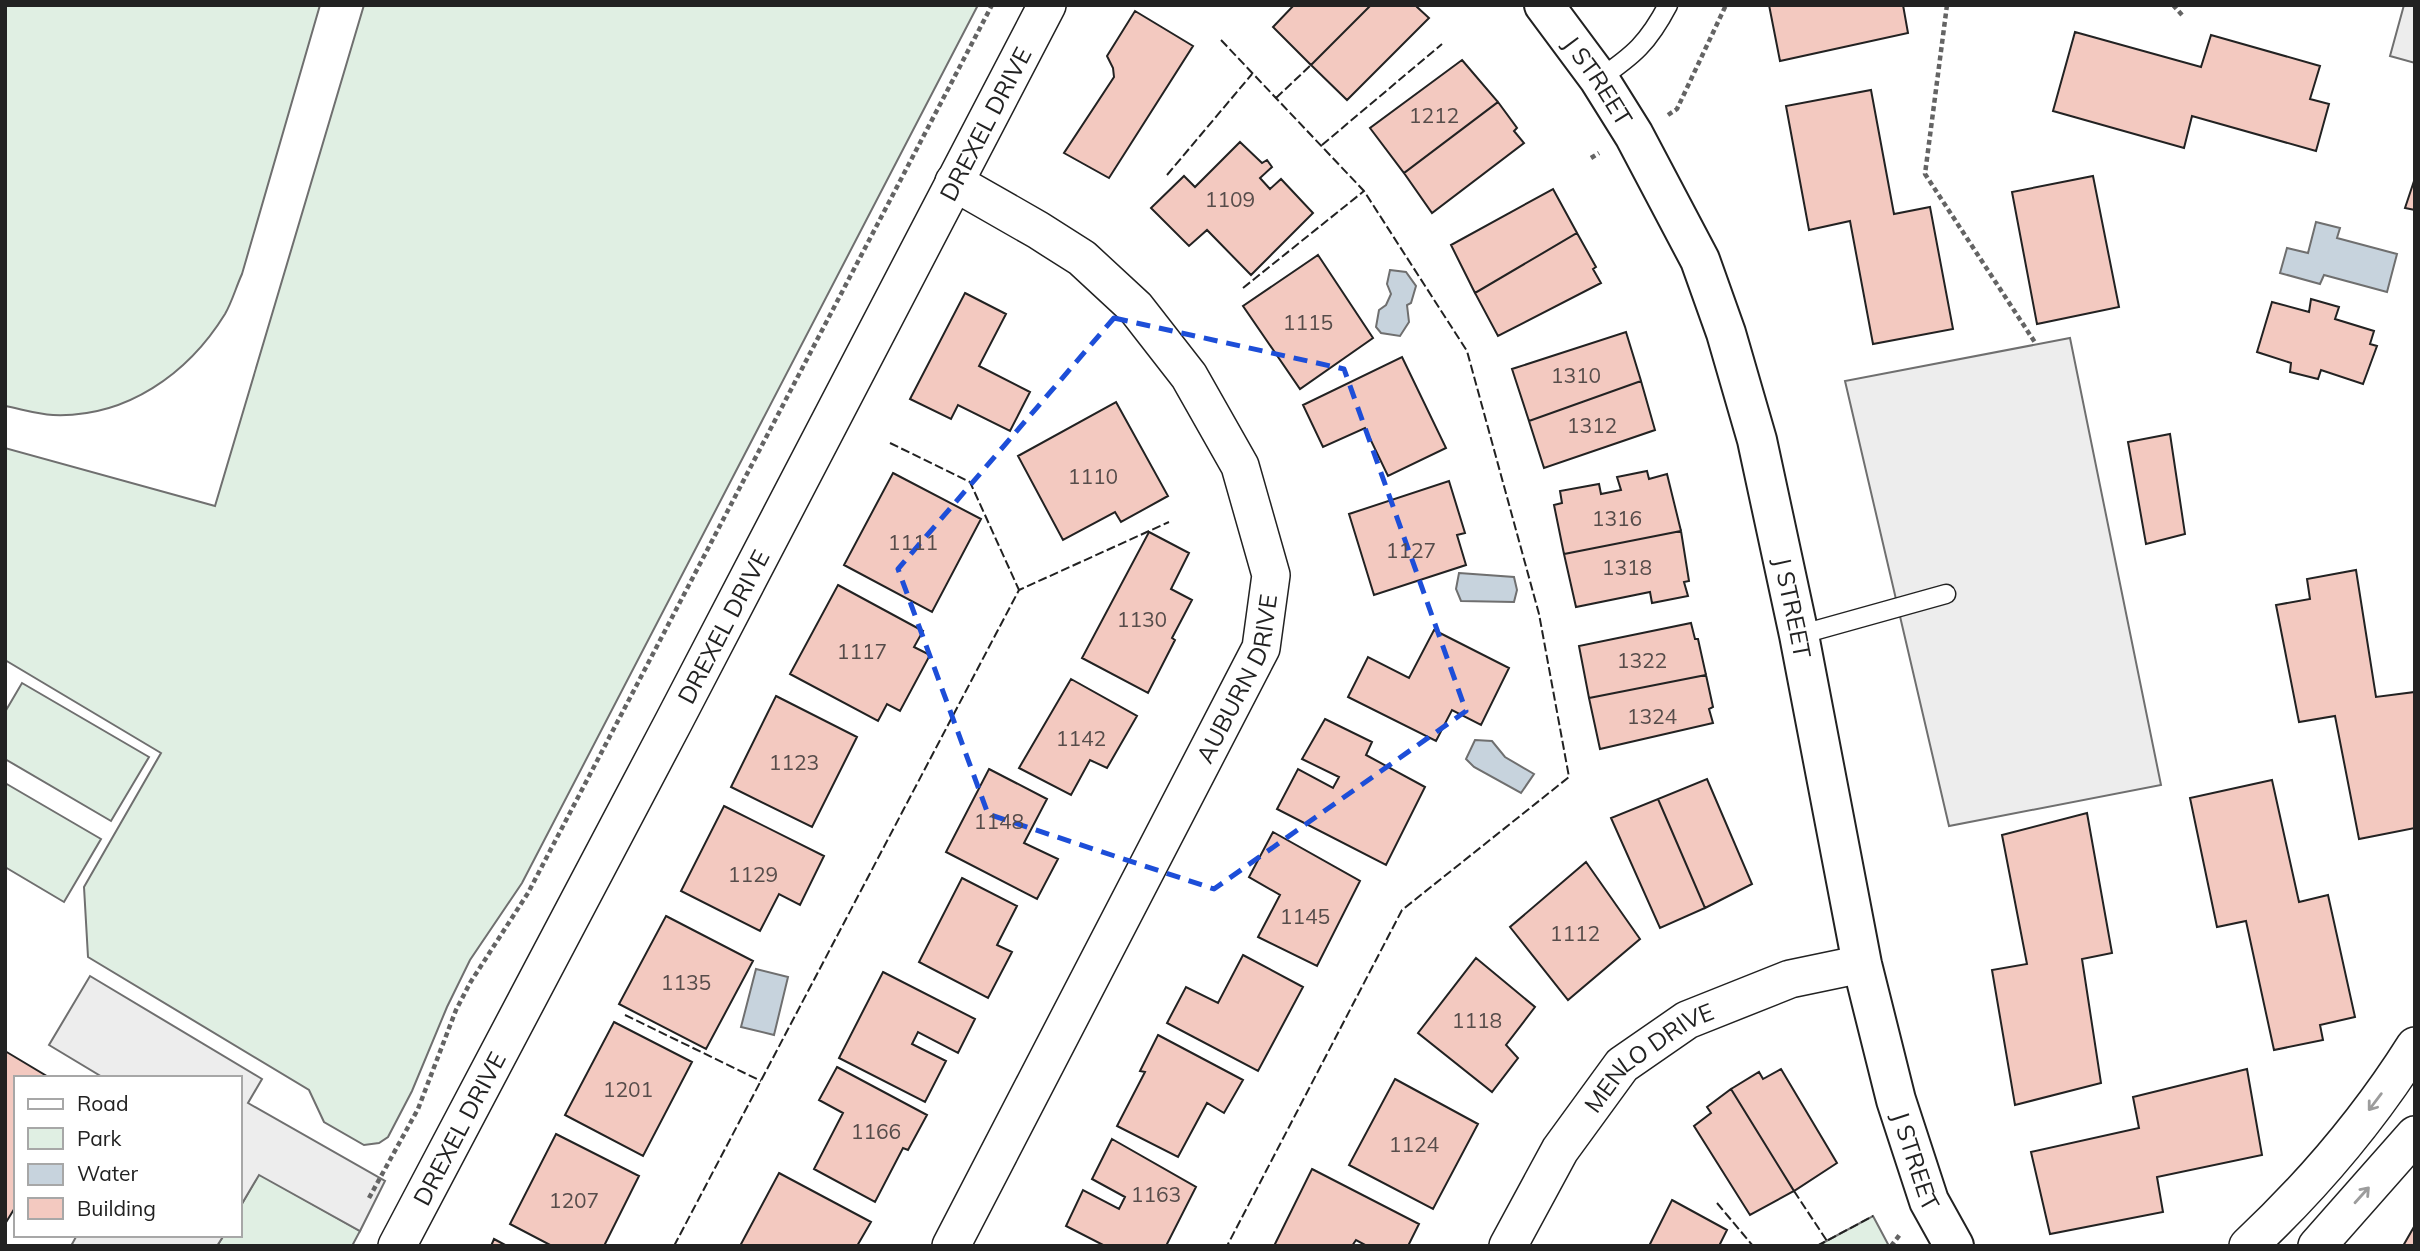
<svg xmlns="http://www.w3.org/2000/svg" width="2420" height="1251" font-family="Mulish,sans-serif">
<rect width="100%" height="100%" fill="#fff"/>
<path fill="#e0efe3" stroke="#6f6f6f" stroke-width="2" d="M5,5H320L242,274C236,287 232,302 225,314C188,374 126,418 53,415C37,414 21,409 5,406Z
M364,5H978L522,883L470,960L447,1007L412,1091L388,1137L379,1143L364,1145L324,1122L309,1090L88,957L84,887L161,753L5,660V448L215,506Z
M22,683L149,757L111,821L5,759V712Z
M5,783L101,839L64,902L5,867Z
M259,1174L360,1231L352,1246H217L224,1235H240V1207Z
M1873,1216L1889,1246H1817Z"/>
<path fill="#ededed" stroke="#6f6f6f" stroke-width="2" d="M2404,5H2415V63L2390,56Z
M2070,338L2161,785L1949,826L1845,381Z
M90,976L262,1079L248,1103L385,1181L360,1231L259,1175L240,1207V1078H104L49,1045Z
M77,1235H224L217,1246H71Z"/>
<path fill="#c7d3dd" stroke="#6f6f6f" stroke-width="2" d="M2316,222L2340,228L2337,238L2397,254L2387,292L2324,275L2320,284L2280,273L2287,248L2308,253Z
M1390,270L1406,272L1416,286L1411,303L1407,305L1409,322L1400,336L1381,333L1376,327L1379,310L1386,305L1391,294L1387,284Z
M1459,573L1514,577L1517,590L1514,602L1461,601L1456,589Z
M1475,740L1492,741L1505,757L1534,774L1521,793L1474,767L1466,759Z
M756,969L788,977L774,1035L741,1027Z"/>
<path fill="#f3c9c0" stroke="#222" stroke-width="2" d="M1294,5H1371L1311,65L1273,27Z
M1371,5H1418L1417,7L1429,18L1347,100L1311,65Z
M1769,5H1903L1908,33L1780,61Z
M1135,11L1193,46L1109,178L1064,153L1114,77L1113,68L1107,56Z
M2075,32L2201,67L2211,35L2320,66L2310,99L2329,104L2316,151L2192,116L2184,148L2053,111Z
M1462,60L1498,102L1404,173L1370,128Z
M1871,90L1894,214L1930,207L1953,329L1873,344L1850,221L1809,230L1786,106Z
M1498,102L1517,128L1514,131L1524,143L1432,213L1404,173Z
M1240,142L1262,163L1267,160L1272,167L1260,178L1270,189L1281,179L1313,213L1251,275L1207,230L1189,246L1151,208L1184,176L1195,187Z
M2093,176L2119,307L2037,324L2012,192Z
M2415,178V210L2405,208Z
M1553,189L1577,233L1475,293L1451,245Z
M1577,233L1596,267L1593,269L1601,283L1498,336L1475,293Z
M1318,255L1373,338L1300,389L1243,306Z
M965,293L1006,314L979,366L1030,392L1010,431L958,405L951,419L910,399Z
M2311,299L2339,307L2335,319L2374,331L2370,344L2377,346L2363,384L2321,370L2318,379L2290,372L2291,363L2257,352L2272,302L2309,312Z
M1626,332L1641,381L1529,421L1512,369Z
M1402,357L1446,448L1388,476L1365,428L1323,447L1303,405Z
M1641,381L1655,430L1544,468L1529,421Z
M1116,402L1168,496L1121,522L1115,512L1063,540L1018,456Z
M2170,434L2185,534L2146,544L2128,442Z
M1647,471L1649,479L1667,474L1681,531L1564,554L1554,505L1562,503L1560,491L1599,484L1601,494L1621,490L1617,477Z
M893,473L981,519L932,612L844,565Z
M1449,481L1465,533L1457,535L1466,565L1374,595L1349,514Z
M1681,531L1689,581L1684,582L1688,596L1652,603L1650,592L1576,607L1564,554Z
M1149,532L1189,553L1171,589L1192,600L1172,638L1175,640L1148,693L1082,658Z
M2356,570L2376,697L2415,692V828L2359,839L2335,716L2299,722L2276,605L2310,599L2307,579Z
M838,585L923,631L914,647L930,655L900,711L887,704L878,721L790,674Z
M1691,623L1695,639H1698L1706,675L1589,698L1579,646Z
M1434,630L1509,668L1481,725L1452,710L1436,741L1348,697L1368,657L1409,678Z
M1706,675L1713,707L1709,709L1713,723L1600,749L1589,698Z
M1071,679L1137,716L1107,768L1090,760L1071,795L1019,768Z
M776,696L857,737L812,827L731,787Z
M1325,719L1372,742L1366,755L1425,787L1386,865L1277,809L1298,769L1333,788L1339,777L1302,759Z
M989,769L1047,799L1024,843L1058,859L1037,899L946,852Z
M1707,779L1752,884L1705,908L1658,799Z
M2272,780L2299,902L2328,895L2355,1017L2320,1025L2323,1040L2274,1050L2246,921L2217,927L2190,798Z
M1658,799L1705,908L1660,928L1611,818Z
M724,806L824,856L800,905L779,894L760,931L681,891Z
M2087,813L2112,953L2082,959L2101,1083L2015,1105L1992,970L2027,964L2002,835Z
M1273,832L1360,881L1317,966L1258,937L1280,895L1249,877Z
M1586,862L1640,939L1568,1000L1510,927Z
M962,878L1017,906L997,945L1012,952L988,998L919,962Z
M666,916L753,961L706,1049L619,1004Z
M1243,955L1303,987L1258,1071L1167,1023L1186,987L1218,1003Z
M1476,958L1535,1007L1506,1045L1518,1058L1492,1092L1418,1033Z
M883,972L975,1019L958,1053L918,1032L912,1044L946,1061L925,1102L839,1058Z
M614,1022L692,1062L643,1156L565,1115Z
M1158,1035L1243,1080L1224,1113L1207,1103L1178,1157L1117,1126L1145,1072L1140,1071Z
M5,1051L50,1078H16V1206L5,1224Z
M837,1067L927,1115L908,1150L903,1148L875,1202L814,1169L843,1113L819,1100Z
M1781,1069L1837,1163L1794,1191L1731,1089L1759,1072L1763,1079Z
M2247,1069L2262,1155L2157,1177L2163,1212L2050,1234L2031,1152L2139,1128L2133,1097Z
M1395,1079L1478,1124L1433,1209L1349,1165Z
M1731,1089L1794,1191L1750,1215L1694,1126L1711,1113L1707,1107Z
M556,1134L639,1176L604,1246H552L510,1224Z
M1112,1139L1196,1187L1166,1246H1105L1066,1226L1083,1190L1119,1209L1125,1197L1092,1179Z
M1312,1169L1419,1224L1408,1246H1367L1356,1240L1352,1246H1274Z
M779,1173L871,1222L857,1246H740Z
M1672,1200L1727,1230L1719,1246H1649Z
M2415,1225V1246H2403Z
M494,1239L507,1246H491Z"/>
<g fill="none" stroke-linecap="round" stroke-linejoin="round">
<g stroke="#222" stroke-width="21">
<path id="lane" d="M1599,79C1634,55 1648,43 1668,5
M1799,635L1946,594"/>
</g>
<g stroke="#222" stroke-width="40">
<g id="street">
<path id="s1" d="M397,1246L674,721L1047,5"/>
<path id="s2" d="M951,1246L1261,648L1271,575L1240,466L1189,376L1136,308L1082,258L1038,230L954,182"/>
<path id="s3" d="M1508,1246L1560,1150L1622,1065L1687,1020L1790,979L1862,964"/>
<path d="M2248,1246C2311,1187 2369,1119 2415,1046"/>
<path d="M2317,1246L2415,1135"/>
</g>
</g>
<g stroke="#222" stroke-width="42">
<g id="secondary">
<path id="s4" d="M1544,5L1599,79L1634,135L1700,260L1726,333L1757,440L1799,635L1862,964L1896,1100L1929,1201L1954,1246"/>
</g>
</g>
<path stroke="#646464" stroke-width="4.5" stroke-dasharray="5 3.5" stroke-linecap="butt" d="M1947,5L1925,174L2036,344
M2173,5L2182,15
M1668,115L1677,109L1726,5
M1591,158L1599,153
M369,1198L418,1109L456,1010L470,983L528,893L992,5
M1891,1246L1901,1233"/>
<use href="#lane" stroke="#fff" stroke-width="18"/>
<use href="#street" stroke="#fff" stroke-width="37"/>
<use href="#secondary" stroke="#fff" stroke-width="38"/>
<path stroke="#222" stroke-width="2" stroke-dasharray="9 3.5" stroke-linecap="butt" d="M1221,40L1364,191L1467,351L1539,614L1569,777L1402,910L1227,1246
M1276,98L1311,65
M1322,145L1442,44
M1167,175L1252,74
M1243,288L1364,191
M890,443L970,482L1019,590
M625,1015L761,1081
M1794,1191L1827,1241
M1717,1203L1753,1246
M674,1246L1019,590L1169,522
M1817,1246L1873,1216"/>
</g>
<defs><path id="oneway-shaft" d="M-6 0H5M1.5-3L5.5 0L1.5 3" fill="none" stroke-width="1.6" stroke-linecap="round" stroke-linejoin="round" transform="scale(1.75)"/></defs>
<g stroke="#9c9c9c">
<use href="#oneway-shaft" transform="translate(2375 1102) rotate(127)"/>
<use href="#oneway-shaft" transform="translate(2362 1195) rotate(-48)"/>
</g>
<path fill="none" stroke="#1d4ed8" stroke-width="5" stroke-dasharray="14 9" stroke-linejoin="round" d="M1114,318L1344,369L1466,711L1214,889L988,814L898,569Z"/>
<g text-anchor="middle" dominant-baseline="central" stroke-width="5" stroke-linejoin="round" paint-order="stroke">
<g font-size="21" fill="#564c4a">
<text x="1434" y="115">1212</text>
<text x="1230" y="199">1109</text>
<text x="1308" y="322">1115</text>
<text x="1576" y="375">1310</text>
<text x="1592" y="425">1312</text>
<text x="1093" y="476">1110</text>
<text x="1617" y="518">1316</text>
<text x="913" y="542">1111</text>
<text x="1411" y="550">1127</text>
<text x="1627" y="567">1318</text>
<text x="1142" y="619">1130</text>
<text x="862" y="651">1117</text>
<text x="1642" y="660">1322</text>
<text x="1652" y="716">1324</text>
<text x="1081" y="738">1142</text>
<text x="794" y="762">1123</text>
<text x="999" y="821">1148</text>
<text x="753" y="874">1129</text>
<text x="1305" y="916">1145</text>
<text x="1575" y="933">1112</text>
<text x="686" y="982">1135</text>
<text x="1477" y="1020">1118</text>
<text x="628" y="1089">1201</text>
<text x="876" y="1131">1166</text>
<text x="1414" y="1144">1124</text>
<text x="1156" y="1194">1163</text>
<text x="574" y="1200">1207</text>
</g>
<g font-size="24" fill="#222" stroke="#fff">
<text stroke="none"><textPath href="#s4" startOffset="93">J STREET</textPath></text>
<text stroke="none"><textPath href="#s1" startOffset="1267">DREXEL DRIVE</textPath></text>
<text stroke="none"><textPath href="#s4" startOffset="660">J STREET</textPath></text>
<text stroke="none"><textPath href="#s1" startOffset="700">DREXEL DRIVE</textPath></text>
<text stroke="none"><textPath href="#s2" startOffset="637">AUBURN DRIVE</textPath></text>
<text stroke="none"><textPath href="#s3" startOffset="240">MENLO DRIVE</textPath></text>
<text stroke="none"><textPath href="#s1" startOffset="133">DREXEL DRIVE</textPath></text>
<text stroke="none"><textPath href="#s4" startOffset="1227">J STREET</textPath></text>
</g>
</g>
<rect width="2420" height="1251" fill="none" stroke="#222222" stroke-width="14"/>
<rect x="14" y="1076" width="228" height="161" fill="#ffffff" stroke="#a7a7a7" stroke-width="2"/>
<rect x="28" y="1099" width="35" height="10" fill="#ffffff" stroke="#a7a7a7" stroke-width="2"/>
<text x="77" y="1111" font-size="21" fill="#222222">Road</text>
<rect x="28" y="1128" width="35" height="21" fill="#e0efe3" stroke="#a7a7a7" stroke-width="2"/>
<text x="77" y="1146" font-size="21" fill="#222222">Park</text>
<rect x="28" y="1164" width="35" height="21" fill="#c7d3dd" stroke="#a7a7a7" stroke-width="2"/>
<text x="77" y="1181" font-size="21" fill="#222222">Water</text>
<rect x="28" y="1198" width="35" height="21" fill="#f3c9c0" stroke="#a7a7a7" stroke-width="2"/>
<text x="77" y="1216" font-size="21" fill="#222222">Building</text>
</svg>
